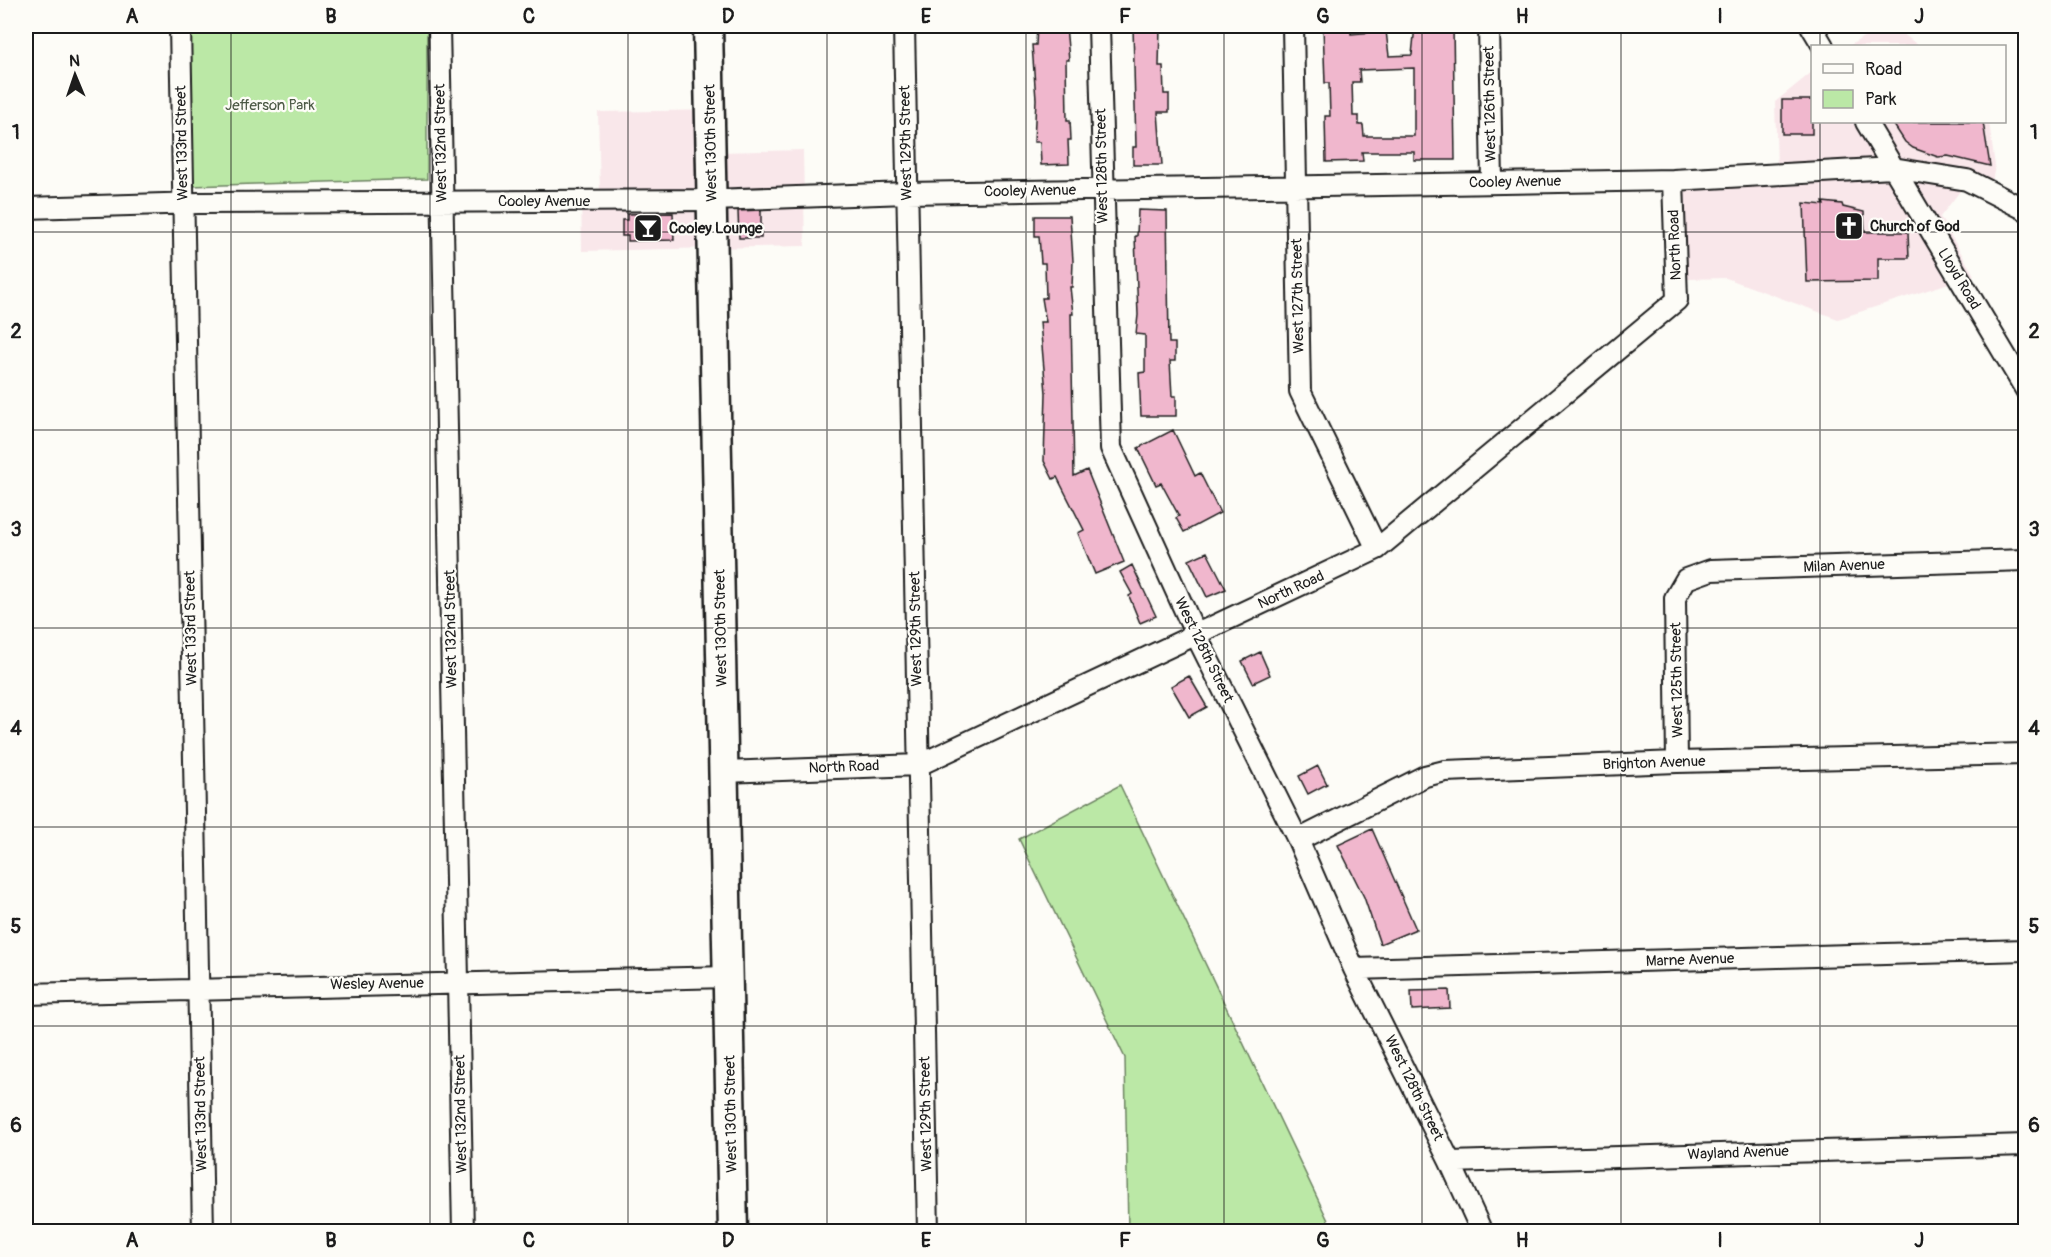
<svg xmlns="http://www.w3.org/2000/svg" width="2051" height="1257" font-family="Pangolin,sans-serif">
<rect width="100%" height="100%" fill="#fdfcf7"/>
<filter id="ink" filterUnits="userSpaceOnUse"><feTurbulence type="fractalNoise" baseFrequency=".0167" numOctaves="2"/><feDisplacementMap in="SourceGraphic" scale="12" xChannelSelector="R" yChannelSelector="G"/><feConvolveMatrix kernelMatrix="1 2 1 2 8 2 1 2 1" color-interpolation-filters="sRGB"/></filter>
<g filter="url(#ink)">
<path fill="#f9e7ea" d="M1881,26H1893L1919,46H1849Z
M1812,72V122H1989L1995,166L1989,198L1961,190L1940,217L1974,275L1838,319L1726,278L1687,279L1682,170L1777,167L1775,102Z
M718,110L719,152L803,150L805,246L582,251L581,194L600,193L598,112Z"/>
<path fill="#bbe8a6" stroke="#6c8261" stroke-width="1.5" d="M188,26H427V179L191,186Z
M1120,785L1333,1231H1128L1125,1058L1019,839Z"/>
<path fill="#f0b7cd" stroke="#1c1c1c" stroke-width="1.5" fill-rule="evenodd" d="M1037,26H1066L1069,60H1066L1067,120H1070L1071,140H1068L1069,164L1041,165L1040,142H1034L1036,99L1032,45H1036Z
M1133,26H1160L1159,66H1163L1164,94H1169V112H1158L1162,165H1133V147H1136Z
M1323,26H1351V34L1386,31L1389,56L1412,55L1415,26H1453L1455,160H1414V152H1362L1363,161L1326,162L1325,116H1330L1329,83H1325ZM1414,68V136H1364L1363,125H1359V116H1353L1352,82H1360L1359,70Z
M1782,100H1812V134H1782Z
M1892,122H1983L1990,166L1948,156L1938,157L1913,148L1905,142Z
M1823,202L1842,204L1843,207L1864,212L1865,232H1908L1909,258H1878V281L1807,282L1804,203L1824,205Z
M761,210V238H739L738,211Z
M1138,210L1167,211L1169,343H1175V361H1170L1172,396H1176V416H1141L1139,373L1145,372V335L1136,334L1138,315L1135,236H1137Z
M673,213L674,240L628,241V236H622V220H627V214Z
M1035,216H1070L1073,261L1072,287H1070L1073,314H1071L1074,476L1087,470L1124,562L1095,574L1078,533L1084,530L1057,477L1053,479L1044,461L1046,393L1040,322H1046L1042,298H1046L1045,263H1041L1039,236H1035Z
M1173,430L1195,476L1200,473L1220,513L1184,532L1176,518L1179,516L1161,483L1156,485L1138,448Z
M1207,552L1226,589L1207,597L1189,560Z
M1132,565L1156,616L1140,623L1129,596L1132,594L1120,572Z
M1260,652L1270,675L1253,683L1242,661Z
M1189,676L1207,707L1189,717L1171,686Z
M1318,766L1327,784L1308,794L1299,776Z
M1372,829L1416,929L1380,944L1364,897L1338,845Z
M1449,990L1450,1008L1412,1010L1411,991Z"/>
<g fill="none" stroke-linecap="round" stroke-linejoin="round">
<g stroke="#1c1c1c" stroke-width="24">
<path id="minor" d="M180,26L203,1232
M439,26L463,1232
M904,26L928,1232
M1099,26L1111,448L1196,635L1298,840L1354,969L1450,1162L1482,1232
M1293,26L1300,391L1377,549
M1489,26L1492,182
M1811,26L1823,46
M1866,122L2026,390
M26,208L199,203L712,200L907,193L1673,180L1893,168L1967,180L2026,210
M1677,762L1675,598L1686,579L1711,570L2026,560
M724,772L919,765L1377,549L1677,300L1673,180
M1298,840L1425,776L1445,771L1677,762L2026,754
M1354,969L2026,950
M26,994L728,977
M1450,1162L2026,1145"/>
</g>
<g stroke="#1c1c1c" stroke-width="33">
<path id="secondary" d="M708,26L733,1232"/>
</g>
<use href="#minor" stroke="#fdfcf7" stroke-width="20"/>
<use href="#secondary" stroke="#fdfcf7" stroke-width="28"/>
</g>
</g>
<path fill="none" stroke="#1c1c1c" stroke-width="1.5" stroke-opacity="0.55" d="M231,26V1232M430,26V1232M628,26V1232M827,26V1232M1026,26V1232M1224,26V1232M1422,26V1232M1621,26V1232M1820,26V46M1820,122V1232M26,232H2026M26,430H2026M26,628H2026M26,827H2026M26,1026H2026"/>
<defs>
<g id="church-square" transform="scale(1.5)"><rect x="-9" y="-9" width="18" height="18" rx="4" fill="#1c1c1c" stroke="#fdfcf7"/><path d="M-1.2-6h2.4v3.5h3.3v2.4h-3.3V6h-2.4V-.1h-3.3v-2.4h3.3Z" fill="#fff"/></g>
<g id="bar-square" transform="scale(1.5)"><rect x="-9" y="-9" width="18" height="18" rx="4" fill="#1c1c1c" stroke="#fdfcf7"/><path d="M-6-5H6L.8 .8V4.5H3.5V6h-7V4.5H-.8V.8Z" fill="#fff"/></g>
</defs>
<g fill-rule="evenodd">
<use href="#church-square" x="1849" y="226"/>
<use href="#bar-square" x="648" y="228"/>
</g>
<g text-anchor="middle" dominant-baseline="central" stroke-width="4.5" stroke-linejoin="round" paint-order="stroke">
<g font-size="15" fill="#1c1c1c" stroke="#fdfcf7">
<text transform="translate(1490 104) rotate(-91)">West 126th Street</text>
<text transform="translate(182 143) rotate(-91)">West 133rd Street</text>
<text transform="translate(441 143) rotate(-91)">West 132nd Street</text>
<text transform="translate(711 143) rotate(-91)">West 130th Street</text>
<text transform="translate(906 143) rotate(-91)">West 129th Street</text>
<text transform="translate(1102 166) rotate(-91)">West 128th Street</text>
<text transform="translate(1515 182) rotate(-1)">Cooley Avenue</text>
<text transform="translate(1030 191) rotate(-1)">Cooley Avenue</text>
<text x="544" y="201">Cooley Avenue</text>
<text transform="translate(1675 245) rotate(-92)">North Road</text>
<text transform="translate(1959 279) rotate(59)">Lloyd Road</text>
<text transform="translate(1298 296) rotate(-91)">West 127th Street</text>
<text transform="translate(1844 566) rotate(-2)">Milan Avenue</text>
<text transform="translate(1291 590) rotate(-25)">North Road</text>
<text transform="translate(191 628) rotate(-91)">West 133rd Street</text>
<text transform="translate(721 628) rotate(-91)">West 130th Street</text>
<text transform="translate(451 629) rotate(-91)">West 132nd Street</text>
<text transform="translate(916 629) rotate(-91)">West 129th Street</text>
<text transform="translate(1204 650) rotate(64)">West 128th Street</text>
<text transform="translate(1677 680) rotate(-91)">West 125th Street</text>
<text transform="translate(1654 763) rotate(-2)">Brighton Avenue</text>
<text transform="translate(844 767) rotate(-2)">North Road</text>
<text transform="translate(1690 960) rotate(-2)">Marne Avenue</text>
<text transform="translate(377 984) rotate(-1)">Wesley Avenue</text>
<text transform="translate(1414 1088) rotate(64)">West 128th Street</text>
<text transform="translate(201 1114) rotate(-91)">West 133rd Street</text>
<text transform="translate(461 1114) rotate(-91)">West 132nd Street</text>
<text transform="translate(731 1114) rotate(-91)">West 130th Street</text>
<text transform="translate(926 1114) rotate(-91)">West 129th Street</text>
<text transform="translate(1738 1153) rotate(-2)">Wayland Avenue</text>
</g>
<g font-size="15" fill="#4c5945" stroke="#fdfcf7">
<text x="270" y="105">Jefferson Park</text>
</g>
<g font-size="15" font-weight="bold" fill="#1c1c1c" stroke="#fdfcf7" text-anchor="start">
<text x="1870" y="226">Church of God</text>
<text x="669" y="228">Cooley Lounge</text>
</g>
</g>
<rect width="2051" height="1257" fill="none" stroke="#fdfcf7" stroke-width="66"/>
<rect x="1811" y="45" width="195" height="78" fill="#fdfcf7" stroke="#a3a29f" stroke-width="1.5"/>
<rect x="1823" y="64" width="30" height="9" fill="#fdfcf7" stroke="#a3a29f" stroke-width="1.5"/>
<text x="1865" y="75" font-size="18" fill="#1c1c1c">Road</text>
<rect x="1823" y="90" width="30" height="18" fill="#bbe8a6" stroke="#a3a29f" stroke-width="1.5"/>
<text x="1865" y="105" font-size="18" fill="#1c1c1c">Park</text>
<g transform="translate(75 75) rotate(358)" stroke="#fdfcf7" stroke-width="4.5" paint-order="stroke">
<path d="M0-4.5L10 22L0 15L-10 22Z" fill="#1c1c1c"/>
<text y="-9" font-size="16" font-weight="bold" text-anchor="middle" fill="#1c1c1c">N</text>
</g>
<rect x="33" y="33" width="1985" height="1191" fill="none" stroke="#1c1c1c" stroke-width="2"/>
<g font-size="20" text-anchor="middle" font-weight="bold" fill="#1c1c1c">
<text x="132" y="23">A</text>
<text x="331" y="23">B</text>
<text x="529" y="23">C</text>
<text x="728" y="23">D</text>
<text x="926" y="23">E</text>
<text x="1125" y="23">F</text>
<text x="1323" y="23">G</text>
<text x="1522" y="23">H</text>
<text x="1720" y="23">I</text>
<text x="1919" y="23">J</text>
<text x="16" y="139">1</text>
<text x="2034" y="139">1</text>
<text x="16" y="338">2</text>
<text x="2034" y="338">2</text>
<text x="16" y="536">3</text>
<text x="2034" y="536">3</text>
<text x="16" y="735">4</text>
<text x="2034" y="735">4</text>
<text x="16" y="933">5</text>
<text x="2034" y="933">5</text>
<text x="16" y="1132">6</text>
<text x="2034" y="1132">6</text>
<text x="132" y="1247">A</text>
<text x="331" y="1247">B</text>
<text x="529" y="1247">C</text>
<text x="728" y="1247">D</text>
<text x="926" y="1247">E</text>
<text x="1125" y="1247">F</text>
<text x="1323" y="1247">G</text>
<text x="1522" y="1247">H</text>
<text x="1720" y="1247">I</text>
<text x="1919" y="1247">J</text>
</g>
</svg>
